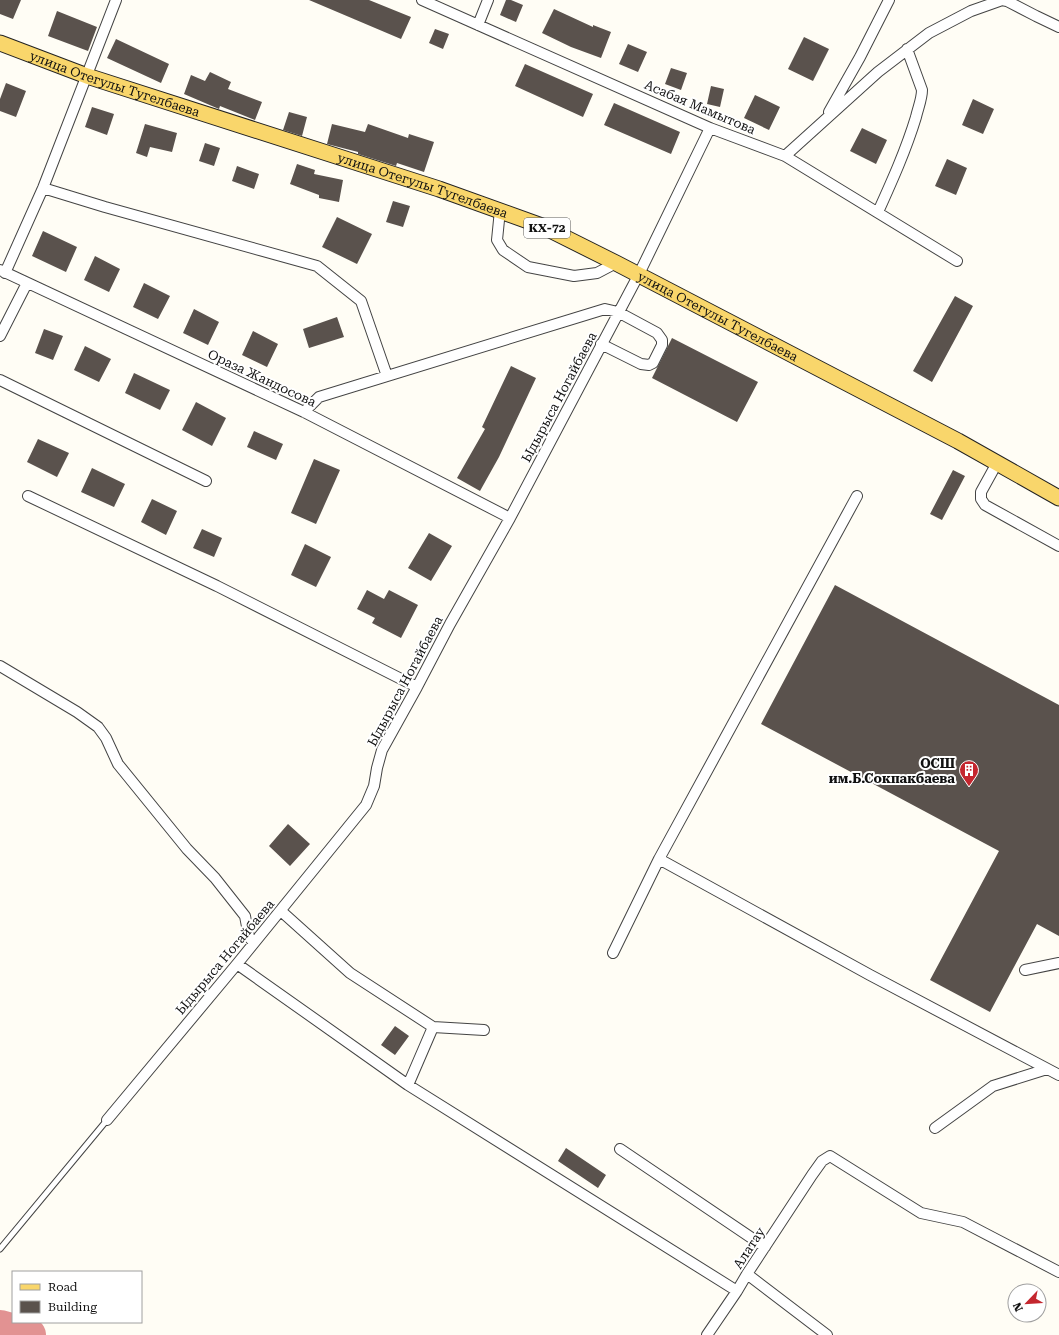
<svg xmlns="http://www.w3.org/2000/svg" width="1059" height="1335" font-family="'Roboto Serif',serif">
<rect width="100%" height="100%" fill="#fffdf5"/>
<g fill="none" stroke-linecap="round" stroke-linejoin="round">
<path stroke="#e29292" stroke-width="34" d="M0,1327L29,1335"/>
</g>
<path fill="#5a524d" d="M0,0H21L13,19L0,14Z
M309,0H369L411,17L401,39Z
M506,0H511L523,5L516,22L500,15Z
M554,9L593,27V25L611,32L601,58L571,47L542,33Z
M57,11L97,27L88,51L48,36Z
M435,29L449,34L443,49L429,43Z
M804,37L829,49L813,81L788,69Z
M116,39L169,64L161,83L107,58Z
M628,44L647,52L638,72L619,64Z
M525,64L593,94L583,117L515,86Z
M671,68L687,73L681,90L665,84Z
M210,72L231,82L228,89L262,102L255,120L220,106L219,109L184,94L191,75L205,81Z
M6,83L26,91L16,117L0,111V99Z
M711,86L724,89L720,107L707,104Z
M755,95L780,107L769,130L744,118Z
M973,99L994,109L983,134L962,125Z
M614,103L680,132L671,154L604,125Z
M92,107L114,114L107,135L85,127Z
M289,112L307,117L302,136L283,130Z
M145,124L177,133L172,152L150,147L147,157L136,153Z
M332,124L365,132L368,124L408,138L409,134L434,142L424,172L397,163L396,166L358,154V152L327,144Z
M862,128L887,140L876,164L850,151Z
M205,143L220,148L214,166L199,161Z
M947,159L967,168L956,195L935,186Z
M297,164L315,170L314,174L343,180L339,202L319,198V195L290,184Z
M237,166L259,174L254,189L232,181Z
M393,201L410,206L403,227L386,222Z
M337,217L372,234L357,264L322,247Z
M43,231L77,247L66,272L32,256Z
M95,256L120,269L109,292L84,280Z
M144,283L170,296L158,319L133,307Z
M955,296L973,306L932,382L913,371Z
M194,309L219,322L208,345L183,333Z
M337,317L344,337L309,348L303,329Z
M44,329L63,336L53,360L35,353Z
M253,331L278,344L267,367L242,355Z
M672,338L758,382L737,422L652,378Z
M85,346L111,359L99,382L74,370Z
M511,366L536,378L499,457L480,491L457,478L485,429L482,427Z
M134,373L170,390L160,410L125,393Z
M196,402L226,418L212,446L182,430Z
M254,431L283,444L276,460L247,447Z
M38,439L69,453L57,477L27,462Z
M314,459L340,470L316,524L291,513Z
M92,468L125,484L114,507L81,492Z
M953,470L965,476L942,520L930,514Z
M152,499L177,511L166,535L141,522Z
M202,529L222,538L214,557L193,548Z
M429,533L452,546L431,581L408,568Z
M305,544L331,557L316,587L291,575Z
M835,585L1059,705V936L1037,924L990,1012L930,980L999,851L761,724Z
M367,590L384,599L389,590L418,605L401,638L372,623L375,618L357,609Z
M288,824L310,844L290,866L269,846Z
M395,1026L409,1036L395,1055L381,1045Z
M566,1148L606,1175L598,1188L558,1161Z"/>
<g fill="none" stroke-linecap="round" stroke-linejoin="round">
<g stroke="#444" stroke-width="7">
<path id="lane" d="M0,1249L107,1120"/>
</g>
<g stroke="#444" stroke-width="12">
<path id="street" d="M422,0L710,128L785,156L957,261
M478,25L488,0
M829,112L860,57L889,0
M785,156L878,72L929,33L971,11L1002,0L1007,1L1036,16L1059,27
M43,188L105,207L317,266L361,301L387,376
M500,210L497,240L503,250L528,267L574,276L597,273L616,263
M878,212C892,181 906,150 916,117C918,108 922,99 922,90L907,49
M0,270L304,412L510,518
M5,273L43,188L116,0
M0,336L27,283
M0,380L206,481
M304,412L319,397L605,309L618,312L657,333L662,340V345L653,363L649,365L641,364L601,344
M997,463L981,492V499L985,505L1059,546
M28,496L217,586L417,687
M0,666L77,712L98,727L106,738L118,764L187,849L215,878L245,916L249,937L254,943
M659,859L870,975L1059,1075
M281,911L350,973L433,1027L484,1030
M613,953L659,859L857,496
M237,964L408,1085L737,1291
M1025,970L1059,963
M408,1085L433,1027
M107,1120L237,964L366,805L374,786L377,768L382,750L417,687L450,624L510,518L639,274L710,128
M935,1128L993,1086L1047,1069
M620,1149L765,1247
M747,1274L827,1335
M707,1335L737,1291L747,1274L812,1175L822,1161L830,1156L921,1213L963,1222L1059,1272"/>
</g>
<g stroke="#222" stroke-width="17">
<g id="primary">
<path id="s1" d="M0,43L87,76L439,189L542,226L616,263L958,441L1059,498"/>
</g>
</g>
<use href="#lane" stroke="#fff" stroke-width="5"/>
<use href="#street" stroke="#fff" stroke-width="10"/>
<use href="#primary" stroke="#f9d66b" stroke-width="15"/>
</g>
<defs>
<g id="building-pin" transform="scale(1)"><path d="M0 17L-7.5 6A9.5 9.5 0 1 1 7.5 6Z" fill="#c4262e" stroke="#fff"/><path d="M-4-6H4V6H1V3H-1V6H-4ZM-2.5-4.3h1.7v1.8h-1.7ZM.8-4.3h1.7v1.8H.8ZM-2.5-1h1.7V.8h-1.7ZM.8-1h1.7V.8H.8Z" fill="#fff"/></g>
</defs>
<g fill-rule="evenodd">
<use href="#building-pin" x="969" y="770"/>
</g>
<g text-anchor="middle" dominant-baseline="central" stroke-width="4" stroke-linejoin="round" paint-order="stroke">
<rect fill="#fff" stroke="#585858" stroke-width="1" x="524" y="218" width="46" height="20" rx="3"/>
<g font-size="12" font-weight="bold" fill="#111">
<text x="547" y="228">КХ-72</text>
</g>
<g font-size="13" fill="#111" stroke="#fff">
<text stroke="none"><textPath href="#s1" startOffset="122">улица Отегулы Тугелбаева</textPath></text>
<text transform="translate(700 107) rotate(23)">Асабая Мамытова</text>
<text stroke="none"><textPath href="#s1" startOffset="446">улица Отегулы Тугелбаева</textPath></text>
<text stroke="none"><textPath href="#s1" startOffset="770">улица Отегулы Тугелбаева</textPath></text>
<text transform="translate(262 378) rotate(25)">Ораза Жандосова</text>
<text transform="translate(559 397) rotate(-62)">Ыдырыса Ногайбаева</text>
<text transform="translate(405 681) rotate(-62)">Ыдырыса Ногайбаева</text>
<text transform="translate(225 957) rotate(-50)">Ыдырыса Ногайбаева</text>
<text transform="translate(749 1248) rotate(-57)">Алатау</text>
</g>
<g font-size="13" font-weight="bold" fill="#111" stroke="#fff" text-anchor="end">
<text x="955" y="763">ОСШ<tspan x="955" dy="15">им.Б.Сокпакбаева</tspan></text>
</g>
</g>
<rect x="12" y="1271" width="130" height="52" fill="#ffffff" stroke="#a0a0a0"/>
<rect x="20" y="1284" width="20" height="6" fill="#f9d66b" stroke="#a0a0a0"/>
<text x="48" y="1291" font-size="12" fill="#111111">Road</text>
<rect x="20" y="1301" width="20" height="12" fill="#5a524d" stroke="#a0a0a0"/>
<text x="48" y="1311" font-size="12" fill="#111111">Building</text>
<g transform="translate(1027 1303) rotate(245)"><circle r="19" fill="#ffffff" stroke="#a0a0a0"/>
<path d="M0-3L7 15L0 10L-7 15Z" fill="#c4262e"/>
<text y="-6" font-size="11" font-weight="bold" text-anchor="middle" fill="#111111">N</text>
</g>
</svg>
